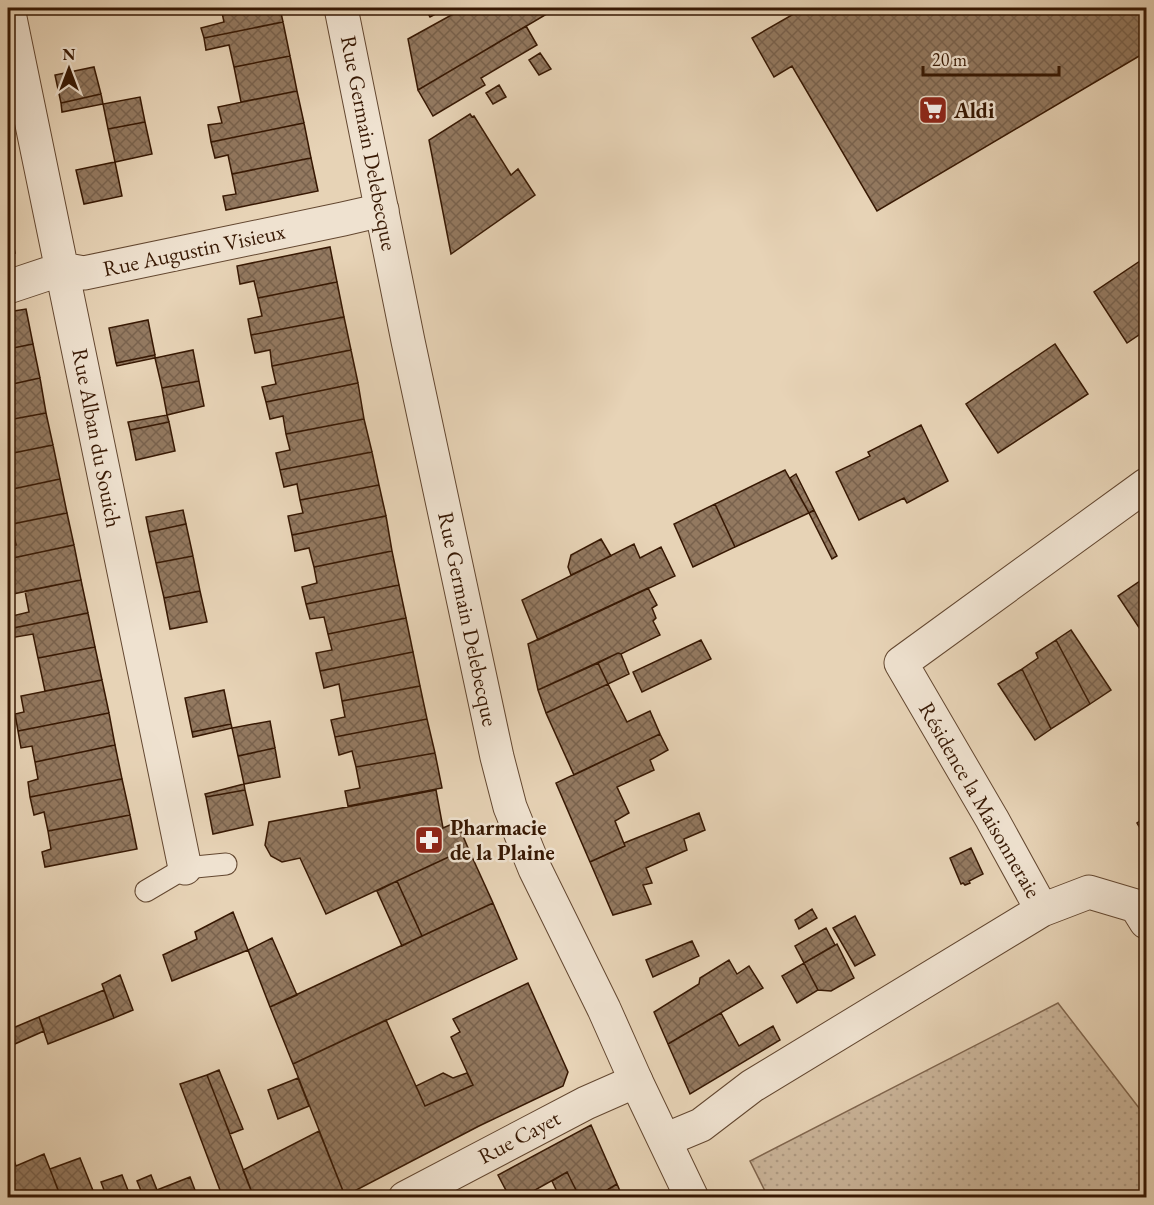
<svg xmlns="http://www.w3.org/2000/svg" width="1154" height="1205" font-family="'EB Garamond',serif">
<defs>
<pattern id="grass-dots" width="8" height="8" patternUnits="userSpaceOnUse" patternTransform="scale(1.5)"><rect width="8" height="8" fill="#c9b398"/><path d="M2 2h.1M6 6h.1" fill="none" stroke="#ad9981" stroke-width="1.8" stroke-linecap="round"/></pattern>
<pattern id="building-cross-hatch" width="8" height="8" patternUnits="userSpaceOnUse" patternTransform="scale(1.5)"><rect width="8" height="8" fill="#937960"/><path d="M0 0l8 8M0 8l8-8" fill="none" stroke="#79624d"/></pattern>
</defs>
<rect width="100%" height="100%" fill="#e7d3b6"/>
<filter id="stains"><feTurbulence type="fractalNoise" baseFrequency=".00333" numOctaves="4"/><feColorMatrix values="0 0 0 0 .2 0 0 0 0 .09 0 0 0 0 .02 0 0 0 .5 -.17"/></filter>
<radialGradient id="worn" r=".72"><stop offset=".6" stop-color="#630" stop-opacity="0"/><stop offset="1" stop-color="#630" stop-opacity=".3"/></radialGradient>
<path fill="url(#grass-dots)" stroke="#80664e" stroke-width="1.5" d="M1058,1003L1146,1117V1197H768L750,1161Z"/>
<path fill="url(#building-cross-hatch)" stroke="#371803" stroke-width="1.5" d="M221,8H280L283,22L204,38L201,28L224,22Z
M425,8H447L430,17Z
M464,8H557L418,90L408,39Z
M804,8H1146V52L877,211L792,66L774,77L752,38Z
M283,22L290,56L234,67L229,45L206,50L204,38Z
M526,26L537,45L481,78L485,85L433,116L418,90Z
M540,53L551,69L539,75L529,60Z
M290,56L297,91L241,102L234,67Z
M94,67L101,94L61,103L55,75Z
M499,85L506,97L493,104L486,93Z
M297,91L304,123L211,142L208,125L222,123L218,107Z
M101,94L103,104L62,112L61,103Z
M140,97L145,122L108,129L103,104Z
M470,114L472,117L474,116L511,175L518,169L535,195L451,254L429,140Z
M145,122L152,154L115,162L108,129Z
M304,123L311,158L232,174L228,155L215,158L211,142Z
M311,158L318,191L226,210L223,196L236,194L232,174Z
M115,162L122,196L84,204L76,170Z
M8,218L15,253L8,254Z
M330,247L337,282L258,298L254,281L240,284L237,266Z
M1140,261L1143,266L1146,263V330L1127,343L1094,292Z
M337,282L344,317L251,335L248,319L262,316L258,298Z
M26,309L33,344L8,349V312Z
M344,317L351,350L272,366L270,350L255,353L251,335Z
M148,320L155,355L116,363L109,328Z
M33,344L40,378L8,385V349Z
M1055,344L1088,394L998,453L966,404Z
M193,350L199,381L162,388L155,358Z
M351,350L358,383L266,402L262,387L276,384L272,366Z
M155,355V358L117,366L116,363Z
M40,378L46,413L8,420V385Z
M199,381L204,406L167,415L162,388Z
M358,383L364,419L286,434L283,416L270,419L266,402Z
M46,413L53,445L8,454V420Z
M167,415L169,422L130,430L128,422Z
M364,419L372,452L280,470L276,453L290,450L286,434Z
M169,422L175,451L136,460L130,430Z
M921,425L948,481L907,503L904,498L859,520L836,472L870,456L868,452Z
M53,445L60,479L8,490V454Z
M372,452L379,485L300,500L297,484L284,487L280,470Z
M785,470L809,513L735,547L715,504Z
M796,474L814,510L809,513L790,478Z
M60,479L67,513L12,524L8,505V490Z
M379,485L386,516L292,535L288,516L303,513L300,500Z
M715,504L735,547L693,567L674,524Z
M183,510L186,524L149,532L146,517Z
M814,510L837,556L832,559L809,513Z
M67,513L74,545L8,559V547L16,545L12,524Z
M386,516L392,551L314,567L309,548L295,551L292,535Z
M186,524L193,556L156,563L149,532Z
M601,539L611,556L571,575L568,567L571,555Z
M634,544L640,558L661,547L675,576L538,640L522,600Z
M74,545L81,580L8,595V559Z
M392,551L399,585L306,604L302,587L317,583L314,567Z
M193,556L200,591L164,598L156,563Z
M1146,577V638L1118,596Z
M81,580L88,613L8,629V617L29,612L25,591Z
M399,585L406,618L328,634L324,617L310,619L306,604Z
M648,588L657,605L652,608L656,618L653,621L660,635L621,654L618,653L538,690L528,644Z
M200,591L207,622L170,629L164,598Z
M88,613L95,647L38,658L33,634L10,638L8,629Z
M406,618L413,652L320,671L316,653L332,650L328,634Z
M1071,630L1111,690L1090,704L1056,640Z
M701,640L711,659L642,692L633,672Z
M1056,640L1090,704L1051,729L1022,669L1038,658L1036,653Z
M95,647L102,680L45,691L38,658Z
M413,652L420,686L342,701L339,684L324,688L320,671Z
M618,653L621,654L629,674L608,684L598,663Z
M598,663L608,684L546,713L538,690Z
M1022,669L1051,729L1035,740L998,684Z
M102,680L109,713L18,731L15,714L24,712L21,696Z
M608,684L627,722L650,711L660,734L574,775L546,713Z
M420,686L427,719L335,737L331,720L345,717L342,701Z
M224,690L231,724L192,732L185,698Z
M109,713L115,745L35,762L32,746L21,748L18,731Z
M427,719L435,753L356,767L352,751L339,755L335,737Z
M270,721L275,748L238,756L232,728Z
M231,724L232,728L193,737L192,732Z
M660,734L668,750L650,760L654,770L617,787L629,813L615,821L625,846L590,862L556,783Z
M115,745L122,779L30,797L28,782L38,779L35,762Z
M275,748L280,777L244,784L238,756Z
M435,753L442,788L348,806L345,791L360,788L356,767Z
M122,779L130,815L48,831L44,812L34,815L30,797Z
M244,784L245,790L206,797L205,794Z
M245,790L253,825L213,834L206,797Z
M436,790L443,828L457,822L468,848L326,914L300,858L282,862L271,856L265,845L269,822Z
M699,813L705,830L684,839L687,850L646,868L652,883L643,885L651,904L613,915L590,862L625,846L624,843Z
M130,815L137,849L45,867L42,852L51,849L48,831Z
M1146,817V838L1137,823Z
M468,848L493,903L422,936L397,881Z
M971,848L983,874L969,881L970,883L965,885L963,883L961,884L950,858Z
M397,881L422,936L402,946L377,891Z
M493,903L517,959L293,1064L270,1007Z
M812,909L817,918L799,929L795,920Z
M233,912L248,950L172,981L163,955L197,939L195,932Z
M855,916L875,955L855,966L833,928Z
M826,928L835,945L804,963L795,946Z
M272,938L297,995L270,1007L248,950Z
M692,941L699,956L653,977L646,960Z
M837,944L854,978L831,991L818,990L804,963Z
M729,960L737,974L749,966L763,988L668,1044L654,1012L699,984L700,978Z
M804,963L818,990L797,1003L782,976Z
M120,975L133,1010L114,1018L102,984Z
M528,983L568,1072L563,1086L479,1126L345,1196L293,1064L386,1020L425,1106L473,1085L451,1037L460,1032L453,1019Z
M104,990L114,1018L48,1044L39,1017Z
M721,1013L739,1046L773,1026L780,1040L690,1094L668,1044Z
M39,1017L44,1031L8,1047V1030Z
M219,1070L243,1129L230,1134L207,1075Z
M443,1073L453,1078L467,1073L473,1085L425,1106L416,1086Z
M207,1075L223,1116L254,1198H223L180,1084Z
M298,1078L309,1106L278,1119L268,1090Z
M591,1125L617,1184L594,1198H580L567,1172L521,1198H510L498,1175Z
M319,1131L345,1196L341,1198H254L243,1170Z
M8,1146H9L16,1166L44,1154L59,1192L45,1198H8Z
M80,1158L96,1198H61L50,1169Z
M567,1172L580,1198H560L552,1181Z
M122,1175L131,1198H107L101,1182Z
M151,1175L157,1190L160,1198H144L137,1181Z
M190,1177L198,1198H160L157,1190Z
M617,1184L623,1198H594Z"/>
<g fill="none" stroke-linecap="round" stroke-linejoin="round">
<g stroke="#634730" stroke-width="23">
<path id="service" d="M146,891L185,868L226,864"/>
</g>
<g stroke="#634730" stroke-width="35">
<path id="minor" d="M8,8L185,868
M8,287L62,269L84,273L343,219L382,210
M1042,910L992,819L901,663L1146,485
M665,1140L701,1125L752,1086L1042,910L1089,892L1136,906L1146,922
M405,1198L586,1103L636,1081"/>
</g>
<g stroke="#634730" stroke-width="35">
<path id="tertiary" d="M341,8L408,341L497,757L510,807L535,869L604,1009L636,1081L692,1198"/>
</g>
<use href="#service" stroke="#efe2d0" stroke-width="21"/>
<use href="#minor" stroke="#efe2d0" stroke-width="33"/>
<use href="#tertiary" stroke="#efe2d0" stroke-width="33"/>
</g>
<defs>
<g id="supermarket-square" transform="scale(1.5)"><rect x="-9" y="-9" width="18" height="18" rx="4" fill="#8f2418" stroke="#efe2d0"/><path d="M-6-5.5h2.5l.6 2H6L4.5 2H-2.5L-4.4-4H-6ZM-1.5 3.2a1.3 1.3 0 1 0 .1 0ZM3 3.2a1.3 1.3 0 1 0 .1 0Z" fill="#fff"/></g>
<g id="pharmacy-square" transform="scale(1.5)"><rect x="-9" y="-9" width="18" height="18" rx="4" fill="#8f2418" stroke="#efe2d0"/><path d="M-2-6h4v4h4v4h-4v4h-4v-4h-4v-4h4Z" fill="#fff"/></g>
</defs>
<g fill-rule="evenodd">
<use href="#supermarket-square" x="933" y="110"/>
<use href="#pharmacy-square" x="429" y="840"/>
</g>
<g text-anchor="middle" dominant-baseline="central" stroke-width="5" stroke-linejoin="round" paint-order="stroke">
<g font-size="22" font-weight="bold" fill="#371803" stroke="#efe2d0" text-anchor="start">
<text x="954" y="110">Aldi</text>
<text x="450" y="827">Pharmacie<tspan x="450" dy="25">de la Plaine</tspan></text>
</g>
<g font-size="22" fill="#371803" stroke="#efe2d0">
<text transform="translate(369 143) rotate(79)">Rue Germain Delebecque</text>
<text transform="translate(194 250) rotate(-12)">Rue Augustin Visieux</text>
<text transform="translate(97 438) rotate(79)">Rue Alban du Souich</text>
<text transform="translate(468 619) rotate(78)">Rue Germain Delebecque</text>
<text transform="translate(980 800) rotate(60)">Résidence la Maisonneraie</text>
<text transform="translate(519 1137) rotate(-28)">Rue Cayet</text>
</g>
</g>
<rect width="1154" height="1205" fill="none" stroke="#e7d3b6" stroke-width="30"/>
<rect x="9" y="9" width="1136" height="1187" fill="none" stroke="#371803" stroke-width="3"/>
<rect x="15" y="15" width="1124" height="1175" fill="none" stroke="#371803" stroke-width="1.5"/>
<g transform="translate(69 69)" stroke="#efe2d0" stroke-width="4.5" paint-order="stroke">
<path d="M0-4.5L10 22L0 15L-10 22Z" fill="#371803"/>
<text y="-9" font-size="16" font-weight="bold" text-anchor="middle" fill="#371803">N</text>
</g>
<path d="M923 66v9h136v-9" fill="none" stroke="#371803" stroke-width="3"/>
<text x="932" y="66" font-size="18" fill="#371803" stroke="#efe2d0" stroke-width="4.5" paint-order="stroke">20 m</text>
<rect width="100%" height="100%" filter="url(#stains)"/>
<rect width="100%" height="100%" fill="url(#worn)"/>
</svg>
